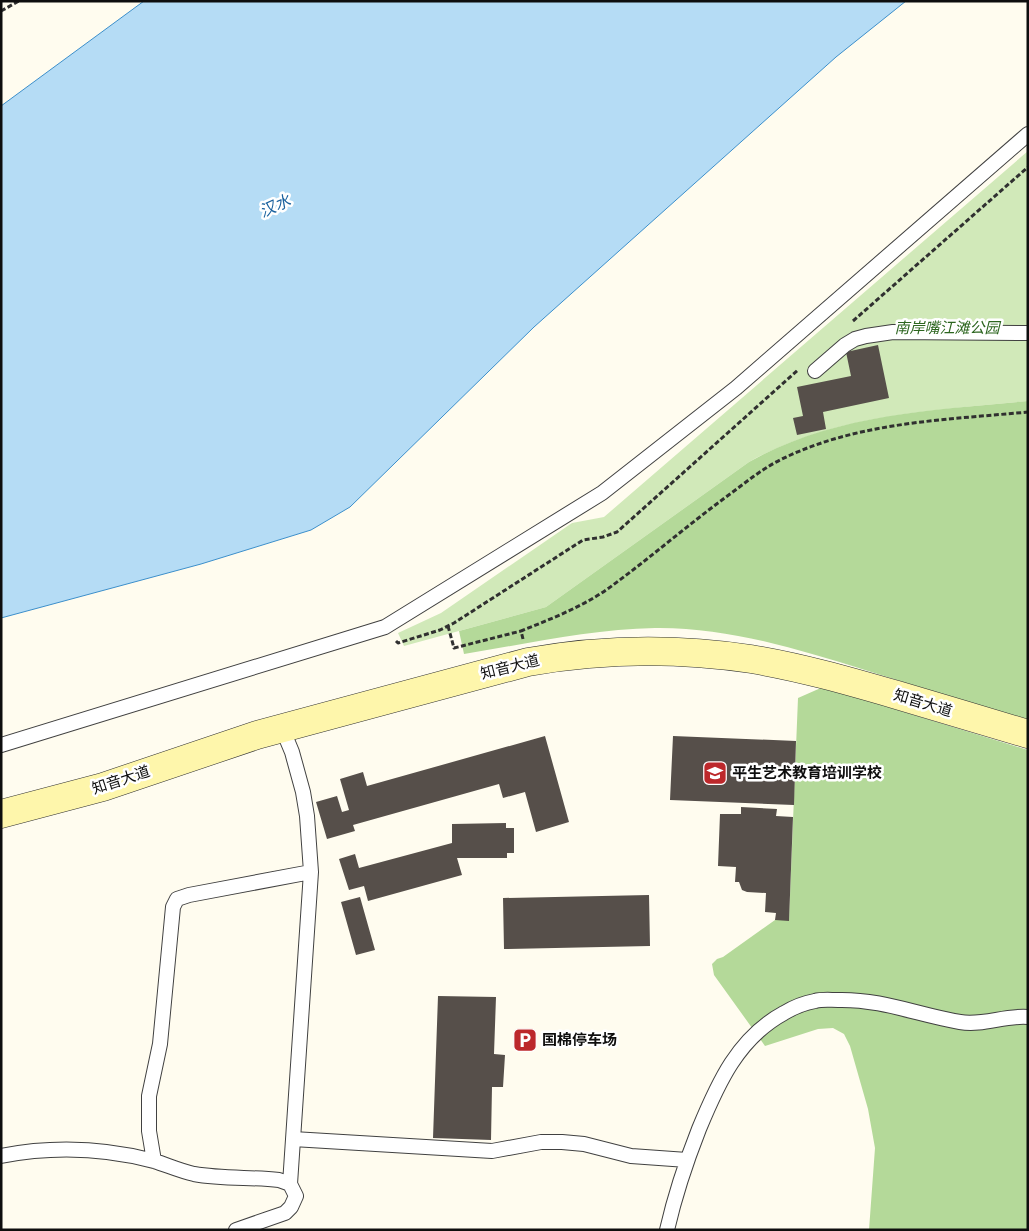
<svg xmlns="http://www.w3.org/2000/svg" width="1029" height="1231" font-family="'Crimson Pro','Noto Sans SC',serif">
<rect width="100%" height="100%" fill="#fffcef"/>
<path fill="#d1e9b9" d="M1028,151V401C935,410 832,415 749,462L546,607L404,646L398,633L441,613L572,523L604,517Z"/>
<path fill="#b4d999" d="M1028,401V720C974,704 919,687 865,670C797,649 727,627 655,628C591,629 527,644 464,654L459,631L546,607L749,462C833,414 934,410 1028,401Z
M823,687L1028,750V1230H869L875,1148L868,1109L850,1046L844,1034L833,1028L818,1029L765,1046L714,975L712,964L717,959L723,957L775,920H789L798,698Z"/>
<path fill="#b5dcf5" stroke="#3c8fcb" d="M144,1H906L836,57L534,327L350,507L311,530L201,564L1,618V106Z"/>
<path fill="#564f4a" d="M878,345L889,398L823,412L826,429L797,435L793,418L803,416L797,387L851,376L846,352Z
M545,736L569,822L536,832L525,792L503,798L499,784L353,825L355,831L327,839L316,802L337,796L342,812L349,810L340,779L363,772L367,786Z
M673,736L796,741L794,805L670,800Z
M741,807L777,809L776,816L793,817L789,921L775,920L776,913L765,912L766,893L747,892L742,890L739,882H735L736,867L718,866L720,814H741Z
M506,823V828H514V853H507V858H457L462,875L368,901L364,886L349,890L339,859L355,854L359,868L452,843V824Z
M649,895L650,946L504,949L503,898Z
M360,897L375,950L356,955L341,902Z
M438,996L496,997L494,1054L505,1055L503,1087H492L491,1140L433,1138Z"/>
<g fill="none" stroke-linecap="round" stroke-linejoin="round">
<g stroke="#414141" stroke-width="16">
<path id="service" d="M815,371L845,345L855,339L866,336L893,332L1028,333
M282,728L292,752L303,792L307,816L311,872L290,1184
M1,745L385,627L602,493L736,388L1028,134
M293,1139L492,1151L541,1142H562L584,1144L631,1156L687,1160
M1,1156C52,1146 104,1148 154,1161C167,1165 180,1171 194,1174C222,1179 251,1177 279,1180L290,1184L296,1196L291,1207L285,1213L236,1230
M154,1161L149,1131V1096L160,1044L173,907L177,899L189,895L311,872
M667,1230C675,1195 686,1162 699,1129C718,1083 738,1038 784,1013C794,1007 804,1003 815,1001C822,999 830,1000 838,1000C882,999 918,1015 960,1022C983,1026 1005,1015 1028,1017"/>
</g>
<g stroke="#303030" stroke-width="29">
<path id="secondary" d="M1,814L103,787L257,735L528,662C600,649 678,648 751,659C800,667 849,681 897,695C941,708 984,721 1028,734"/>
</g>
<path stroke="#303030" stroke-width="3" stroke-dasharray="5 2.5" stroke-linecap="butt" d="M1,11L19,1
M853,321L1028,167
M448,626L454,648L521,631
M523,639L521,631C553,618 585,606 613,585C651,557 688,525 726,497C744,484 760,470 780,460C856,422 944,420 1028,412
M396,641L398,643L440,630L454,623L583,540L603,537L617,532L798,370"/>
<use href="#service" stroke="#fff" stroke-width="14"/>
<use href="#secondary" stroke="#fef6ab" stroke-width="28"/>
</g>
<defs>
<g id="university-square" transform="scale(1.25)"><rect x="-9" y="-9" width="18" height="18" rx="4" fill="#bc282b" stroke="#fff"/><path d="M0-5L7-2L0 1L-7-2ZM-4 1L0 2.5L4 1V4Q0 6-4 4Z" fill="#fff"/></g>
<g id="parking-square" transform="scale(1.25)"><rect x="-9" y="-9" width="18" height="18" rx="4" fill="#bc282b" stroke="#fff"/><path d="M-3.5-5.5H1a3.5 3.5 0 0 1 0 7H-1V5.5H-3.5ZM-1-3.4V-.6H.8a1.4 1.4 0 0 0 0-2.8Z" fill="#fff"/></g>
</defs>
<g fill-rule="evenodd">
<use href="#university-square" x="715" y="773"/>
<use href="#parking-square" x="525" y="1040"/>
</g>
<g text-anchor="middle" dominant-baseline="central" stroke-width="5" stroke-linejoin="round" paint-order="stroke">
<g font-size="15" font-style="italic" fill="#2c651f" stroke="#fff">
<text x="947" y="328">南岸嘴江滩公园</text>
</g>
<g font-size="15" fill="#0e0e0e" stroke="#fff">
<text transform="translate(510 667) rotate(-14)">知音大道</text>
<text transform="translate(923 703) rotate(17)">知音大道</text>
<text transform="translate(121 780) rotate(-18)">知音大道</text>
</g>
<g font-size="15" font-weight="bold" fill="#0e0e0e" stroke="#fff" text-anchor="start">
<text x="732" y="773">平生艺术教育培训学校</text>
<text x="542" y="1040">国棉停车场</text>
</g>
<g font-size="16" font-style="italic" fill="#19619e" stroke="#fff">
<text transform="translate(275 206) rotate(-24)">汉水</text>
</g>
</g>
<rect width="1029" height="1231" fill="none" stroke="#0e0e0e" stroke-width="5"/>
</svg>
